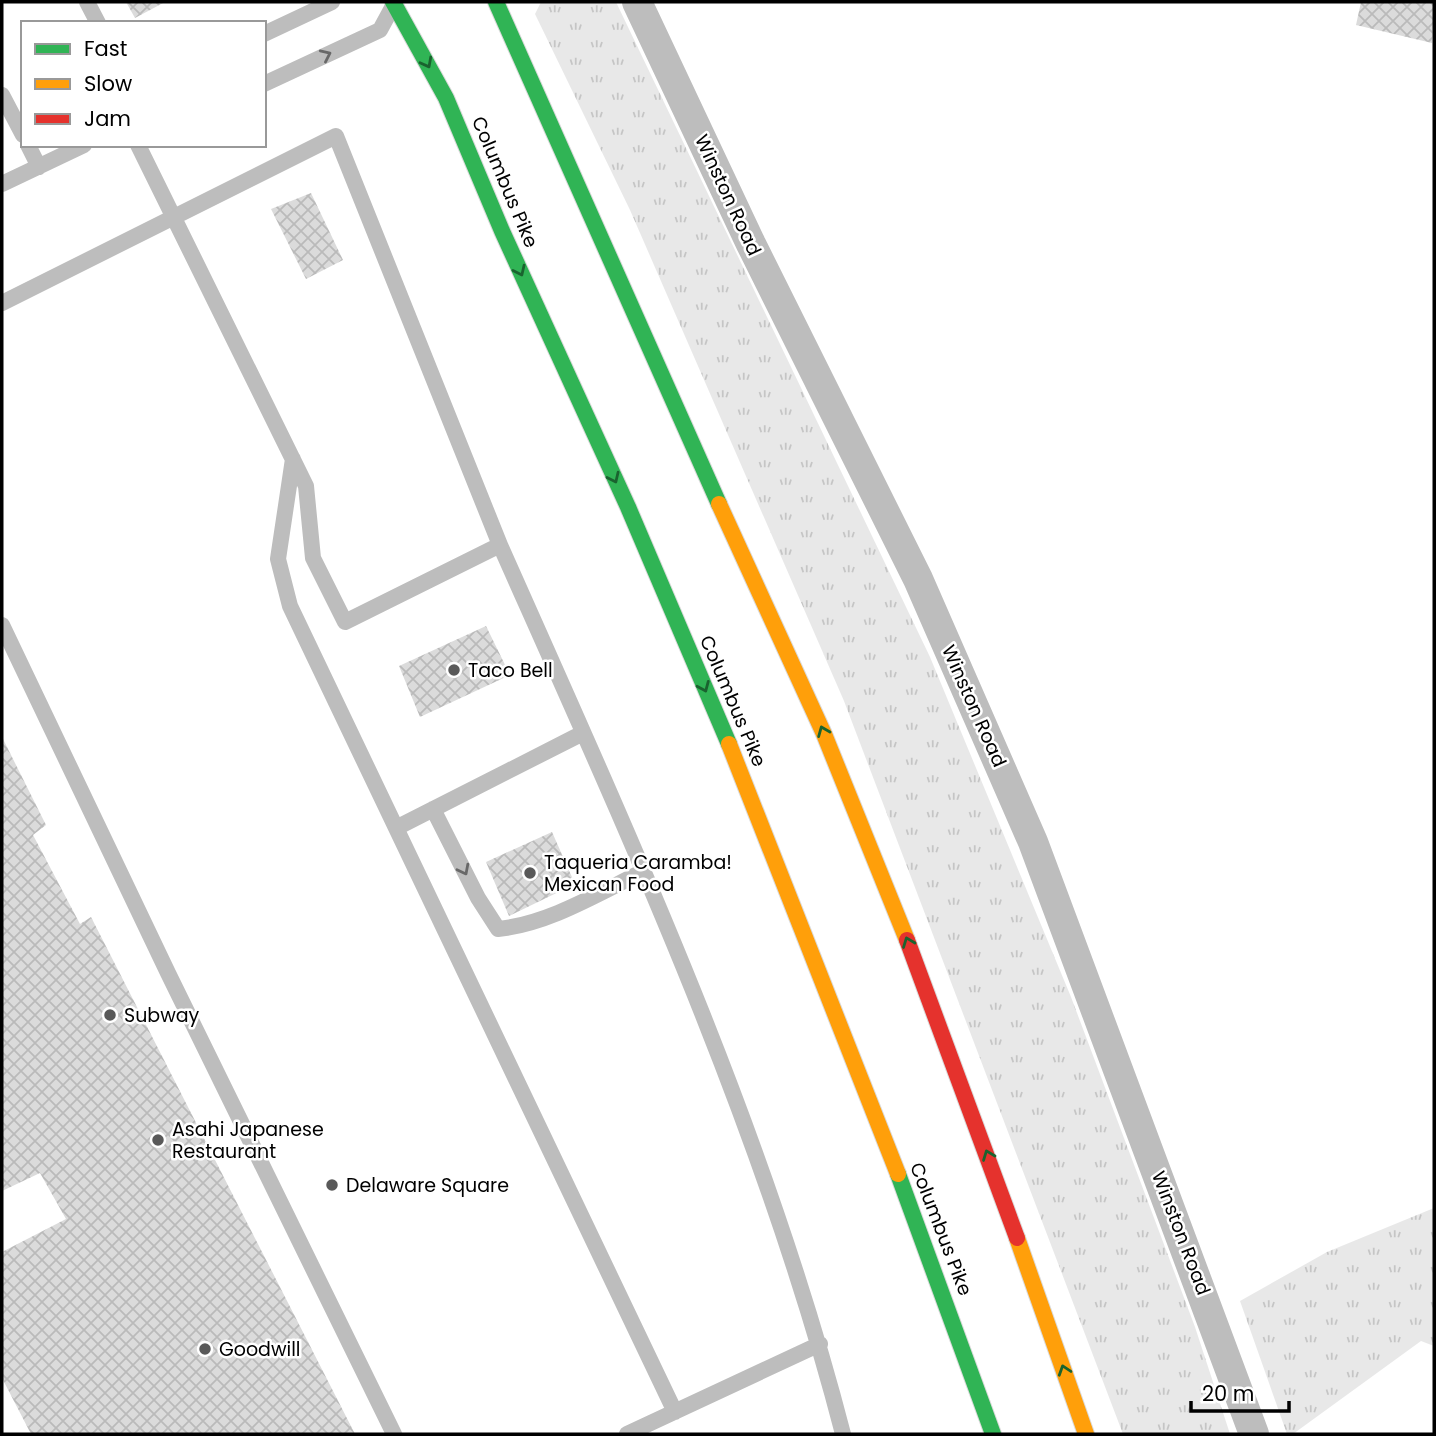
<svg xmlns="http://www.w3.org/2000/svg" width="1436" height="1436" font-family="Poppins,sans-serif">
<defs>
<pattern id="grass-tufts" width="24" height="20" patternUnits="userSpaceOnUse" patternTransform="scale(1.75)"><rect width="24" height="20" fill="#e8e8e8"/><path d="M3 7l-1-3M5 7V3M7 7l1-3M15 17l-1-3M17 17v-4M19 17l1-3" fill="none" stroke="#c5c5c5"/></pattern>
<pattern id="building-cross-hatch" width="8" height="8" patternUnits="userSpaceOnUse" patternTransform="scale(1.75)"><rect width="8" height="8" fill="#dbdbdb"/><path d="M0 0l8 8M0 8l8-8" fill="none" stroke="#bababa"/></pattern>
</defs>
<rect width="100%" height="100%" fill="#fff"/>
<path fill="url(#grass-tufts)" d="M541,2H616L930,657L1071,997L1195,1327L1230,1434H1123L844,701L630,210L535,14Z
M1434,1208V1346L1421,1341L1293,1434H1287L1240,1301L1327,1252Z"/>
<path fill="url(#building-cross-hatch)" d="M126,2H165L135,18Z
M1361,2H1434L1432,43L1356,25Z
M311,193L343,260L306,279L271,209Z
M486,626L510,675L420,717L399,666Z
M2,737L46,825L33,835L80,924L91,917L355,1434H31L2,1378V1252L66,1219L40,1173L2,1191Z
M552,832L575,884L509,916L486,862Z"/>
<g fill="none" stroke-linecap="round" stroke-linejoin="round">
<g stroke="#dbdbdb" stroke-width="18">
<path id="fast" d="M393,2L446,98L502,231L628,507L729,744
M496,2L719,504
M898,1174L993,1434"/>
</g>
<g stroke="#dbdbdb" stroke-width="18">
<path id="slow" d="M719,504L824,734L907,940
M729,744L898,1174
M1017,1238L1086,1434"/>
</g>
<g stroke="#dbdbdb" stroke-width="18">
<path id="jam" d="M907,940L1017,1238"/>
</g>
<path stroke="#bdbdbd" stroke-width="16" d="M87,2L98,23
M264,34L332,2
M264,84L380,30L393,6
M2,95L23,135
M28,145L39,167
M138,145L306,486L313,558L345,622L500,545C628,833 764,1128 843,1434
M2,184L84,145
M2,303L336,136L500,545
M293,459L278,559L290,606L675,1412
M2,625L168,973L394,1434
M433,809L478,898L498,929C548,924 597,894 642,872
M396,828L583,733
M627,1434L820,1344"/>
<path stroke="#bdbdbd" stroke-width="30" d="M637,2L751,244L918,579L1033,842L1254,1434"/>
<use href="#fast" stroke="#30b455" stroke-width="16"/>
<use href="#slow" stroke="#ff9f0a" stroke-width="16"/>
<use href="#jam" stroke="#e5322d" stroke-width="16"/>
</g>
<defs><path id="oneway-chevron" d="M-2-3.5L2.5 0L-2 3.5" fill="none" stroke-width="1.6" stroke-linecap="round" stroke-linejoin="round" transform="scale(1.75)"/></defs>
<g stroke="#686868">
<use href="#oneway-chevron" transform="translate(326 55) rotate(-25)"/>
<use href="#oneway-chevron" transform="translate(464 870) rotate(63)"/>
</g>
<g stroke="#1a632f">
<use href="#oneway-chevron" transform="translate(427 63) rotate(62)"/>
<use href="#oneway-chevron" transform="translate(520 271) rotate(65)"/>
<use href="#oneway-chevron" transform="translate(614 478) rotate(65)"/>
<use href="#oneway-chevron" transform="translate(704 687) rotate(67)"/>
<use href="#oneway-chevron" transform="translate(823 731) rotate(-112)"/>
<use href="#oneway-chevron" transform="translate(908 942) rotate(-111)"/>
<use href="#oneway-chevron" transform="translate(988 1155) rotate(-111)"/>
<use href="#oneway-chevron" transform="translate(1064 1370) rotate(-108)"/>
</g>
<g fill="#595959" stroke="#fff" stroke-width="2.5">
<circle cx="454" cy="670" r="7"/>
<circle cx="530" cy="873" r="7"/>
<circle cx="110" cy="1015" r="7"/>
<circle cx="158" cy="1140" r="7"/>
<circle cx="332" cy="1185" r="7"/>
<circle cx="205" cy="1349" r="7"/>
</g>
<g text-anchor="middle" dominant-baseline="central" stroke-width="5" stroke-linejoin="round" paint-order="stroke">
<g font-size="19" fill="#000" stroke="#fff">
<text transform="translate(505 182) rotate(67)">Columbus Pike</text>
<text transform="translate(728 195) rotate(65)">Winston Road</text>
<text transform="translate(733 701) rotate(67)">Columbus Pike</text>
<text transform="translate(974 706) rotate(66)">Winston Road</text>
<text transform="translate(941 1229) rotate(69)">Columbus Pike</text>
<text transform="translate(1181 1233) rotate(69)">Winston Road</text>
</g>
<g font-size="19" fill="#000" stroke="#fff" text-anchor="start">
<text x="468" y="670">Taco Bell</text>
<text x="544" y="862">Taqueria Caramba!<tspan x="544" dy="22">Mexican Food</tspan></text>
<text x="124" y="1015">Subway</text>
<text x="172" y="1129">Asahi Japanese<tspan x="172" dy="22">Restaurant</tspan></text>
<text x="346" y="1185">Delaware Square</text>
<text x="219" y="1349">Goodwill</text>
</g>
</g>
<rect width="1436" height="1436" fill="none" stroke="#000000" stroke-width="7"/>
<rect x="21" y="21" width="245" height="126" fill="#ffffff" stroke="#999999" stroke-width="2"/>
<rect x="35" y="44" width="35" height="10" fill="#30b455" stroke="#999999" stroke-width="2"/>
<text x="84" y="56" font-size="21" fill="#000000">Fast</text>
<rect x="35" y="79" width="35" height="10" fill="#ff9f0a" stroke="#999999" stroke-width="2"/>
<text x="84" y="91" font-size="21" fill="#000000">Slow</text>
<rect x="35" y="114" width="35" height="10" fill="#e5322d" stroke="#999999" stroke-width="2"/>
<text x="84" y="126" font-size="21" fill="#000000">Jam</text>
<path d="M1191 1401v10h98v-10" fill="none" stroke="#000000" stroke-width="3.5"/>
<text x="1202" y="1401" font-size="21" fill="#000000" stroke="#ffffff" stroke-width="5" paint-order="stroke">20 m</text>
</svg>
